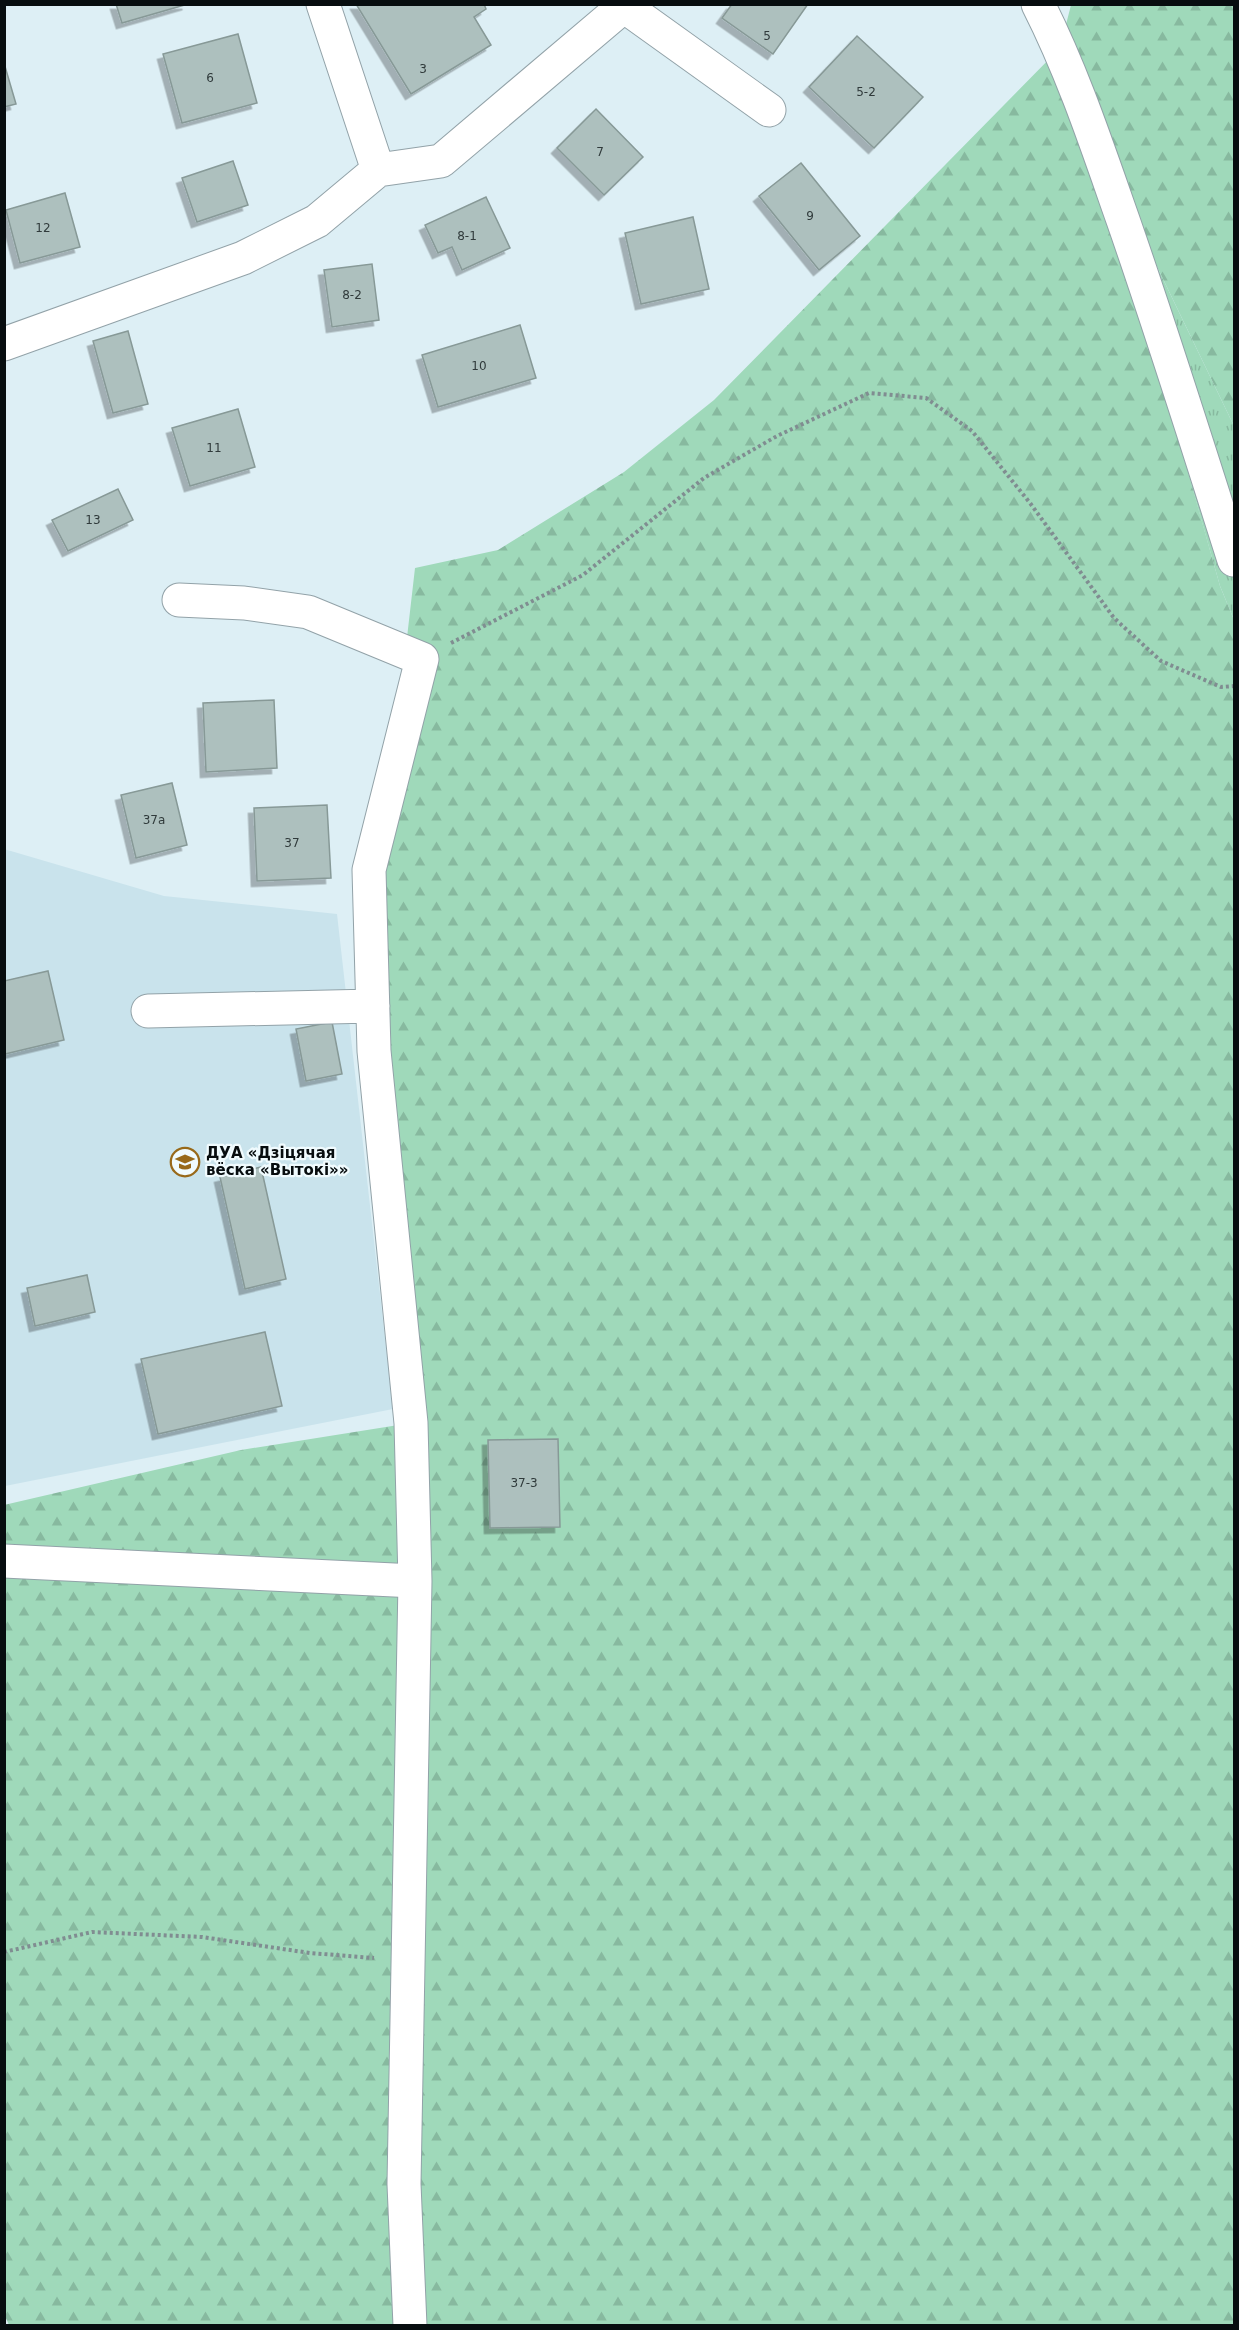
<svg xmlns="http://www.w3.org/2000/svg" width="1239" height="2330" font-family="'DejaVu Sans',sans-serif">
<defs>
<pattern id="grass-tufts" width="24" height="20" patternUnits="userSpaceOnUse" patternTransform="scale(1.5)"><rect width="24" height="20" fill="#9fd9ba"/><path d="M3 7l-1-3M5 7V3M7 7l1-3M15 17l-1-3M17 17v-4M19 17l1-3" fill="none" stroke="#87b99f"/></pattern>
<pattern id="forest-firs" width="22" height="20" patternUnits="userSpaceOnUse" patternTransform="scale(1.5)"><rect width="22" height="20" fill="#9fd9ba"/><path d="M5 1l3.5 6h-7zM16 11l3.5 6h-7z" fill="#87b99f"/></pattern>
<filter id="shadow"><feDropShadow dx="-5.5" dy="5.5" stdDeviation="0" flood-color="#0004"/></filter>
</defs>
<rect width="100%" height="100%" fill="#ddeff5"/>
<path fill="#c9e3ec" d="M4,849L164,896L337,914L393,1409L5,1486Z"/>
<path fill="url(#grass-tufts)" d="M1092,132L1234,426V620L1220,586Z"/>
<path fill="url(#forest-firs)" d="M1071,5H1234V426L1094,136L1220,586L1234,620V2325H9L4,2314V1505L241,1450L411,1423L369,870L399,707L415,568L498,550L624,472L714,400L1060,48Z"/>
<path fill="#adc0be" stroke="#879997" stroke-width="1.5" filter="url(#shadow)" d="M116,4H188L122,23Z
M356,4H484L486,9L474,17L491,45L411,94Z
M732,4H808L773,54L722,18Z
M238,34L257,103L182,123L163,54Z
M857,36L923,97L874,148L809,87Z
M4,63L16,104L4,107Z
M596,109L643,157L604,195L557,148Z
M233,161L248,205L197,222L182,178Z
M801,163L860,236L819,270L759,196Z
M65,193L80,247L20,263L6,210Z
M486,197L510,248L462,270L452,247L438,253L425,225Z
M693,217L709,289L641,304L625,233Z
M372,264L379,320L332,327L324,270Z
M520,325L536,378L438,407L422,355Z
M128,331L148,404L113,413L93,341Z
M238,409L255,467L190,486L172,428Z
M118,489L133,520L68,551L52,520Z
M274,700L277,768L206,772L203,703Z
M172,783L187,845L136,858L121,795Z
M327,805L331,878L257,881L254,808Z
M48,971L64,1040L5,1054L4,981Z
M332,1022L342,1074L306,1081L296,1029Z
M261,1167L286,1279L245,1289L220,1177Z
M87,1275L95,1312L35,1326L27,1288Z
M265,1332L282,1406L158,1434L141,1359Z
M558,1439L560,1527L490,1528L488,1440Z"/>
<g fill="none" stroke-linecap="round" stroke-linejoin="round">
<g stroke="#92a2a8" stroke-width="35">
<path id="minor" d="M323,4L378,170
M1038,4C1073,73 1097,146 1123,220C1162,332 1198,447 1234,560
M4,344L243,258L317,221L378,170L441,161L624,6L769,110
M179,600L244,603L308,612L422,659L369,870L374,1051L411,1423L415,1581L404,2184L410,2326
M148,1011L373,1006
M4,1561L415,1581"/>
</g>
<path stroke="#808d91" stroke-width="4" stroke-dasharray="3 3" stroke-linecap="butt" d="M451,643L583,575L704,478L777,436L869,393L926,398L972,431L1030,503L1114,618L1161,661L1221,687L1234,686
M4,1952L92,1932L202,1937L310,1953L374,1958"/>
<use href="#minor" stroke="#fff" stroke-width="33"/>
</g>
<defs>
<g id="school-ring" transform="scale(1.5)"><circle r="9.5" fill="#f0fbfe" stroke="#986919" stroke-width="1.5"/><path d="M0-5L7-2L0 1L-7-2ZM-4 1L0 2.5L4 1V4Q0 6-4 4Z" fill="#986919"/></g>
</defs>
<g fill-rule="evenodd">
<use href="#school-ring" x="185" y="1162"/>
</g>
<g text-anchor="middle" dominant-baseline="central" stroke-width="4.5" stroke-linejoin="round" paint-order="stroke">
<g font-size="12" fill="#303a3b">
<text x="767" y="36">5</text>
<text x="423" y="69">3</text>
<text x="210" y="78">6</text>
<text x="866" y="92">5-2</text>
<text x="600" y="152">7</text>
<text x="810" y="216">9</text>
<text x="43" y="228">12</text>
<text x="467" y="236">8-1</text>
<text x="352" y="295">8-2</text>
<text x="479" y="366">10</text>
<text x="214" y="448">11</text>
<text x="93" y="520">13</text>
<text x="154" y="820">37а</text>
<text x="292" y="843">37</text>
<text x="524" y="1483">37-3</text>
</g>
<g font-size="15" font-weight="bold" fill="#070d0f" stroke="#f0fbfe" text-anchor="start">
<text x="206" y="1153">ДУА «Дзіцячая<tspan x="206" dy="17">вёска «Вытокі»»</tspan></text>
</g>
</g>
<rect width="1239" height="2330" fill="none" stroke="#070d0f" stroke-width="12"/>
</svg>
